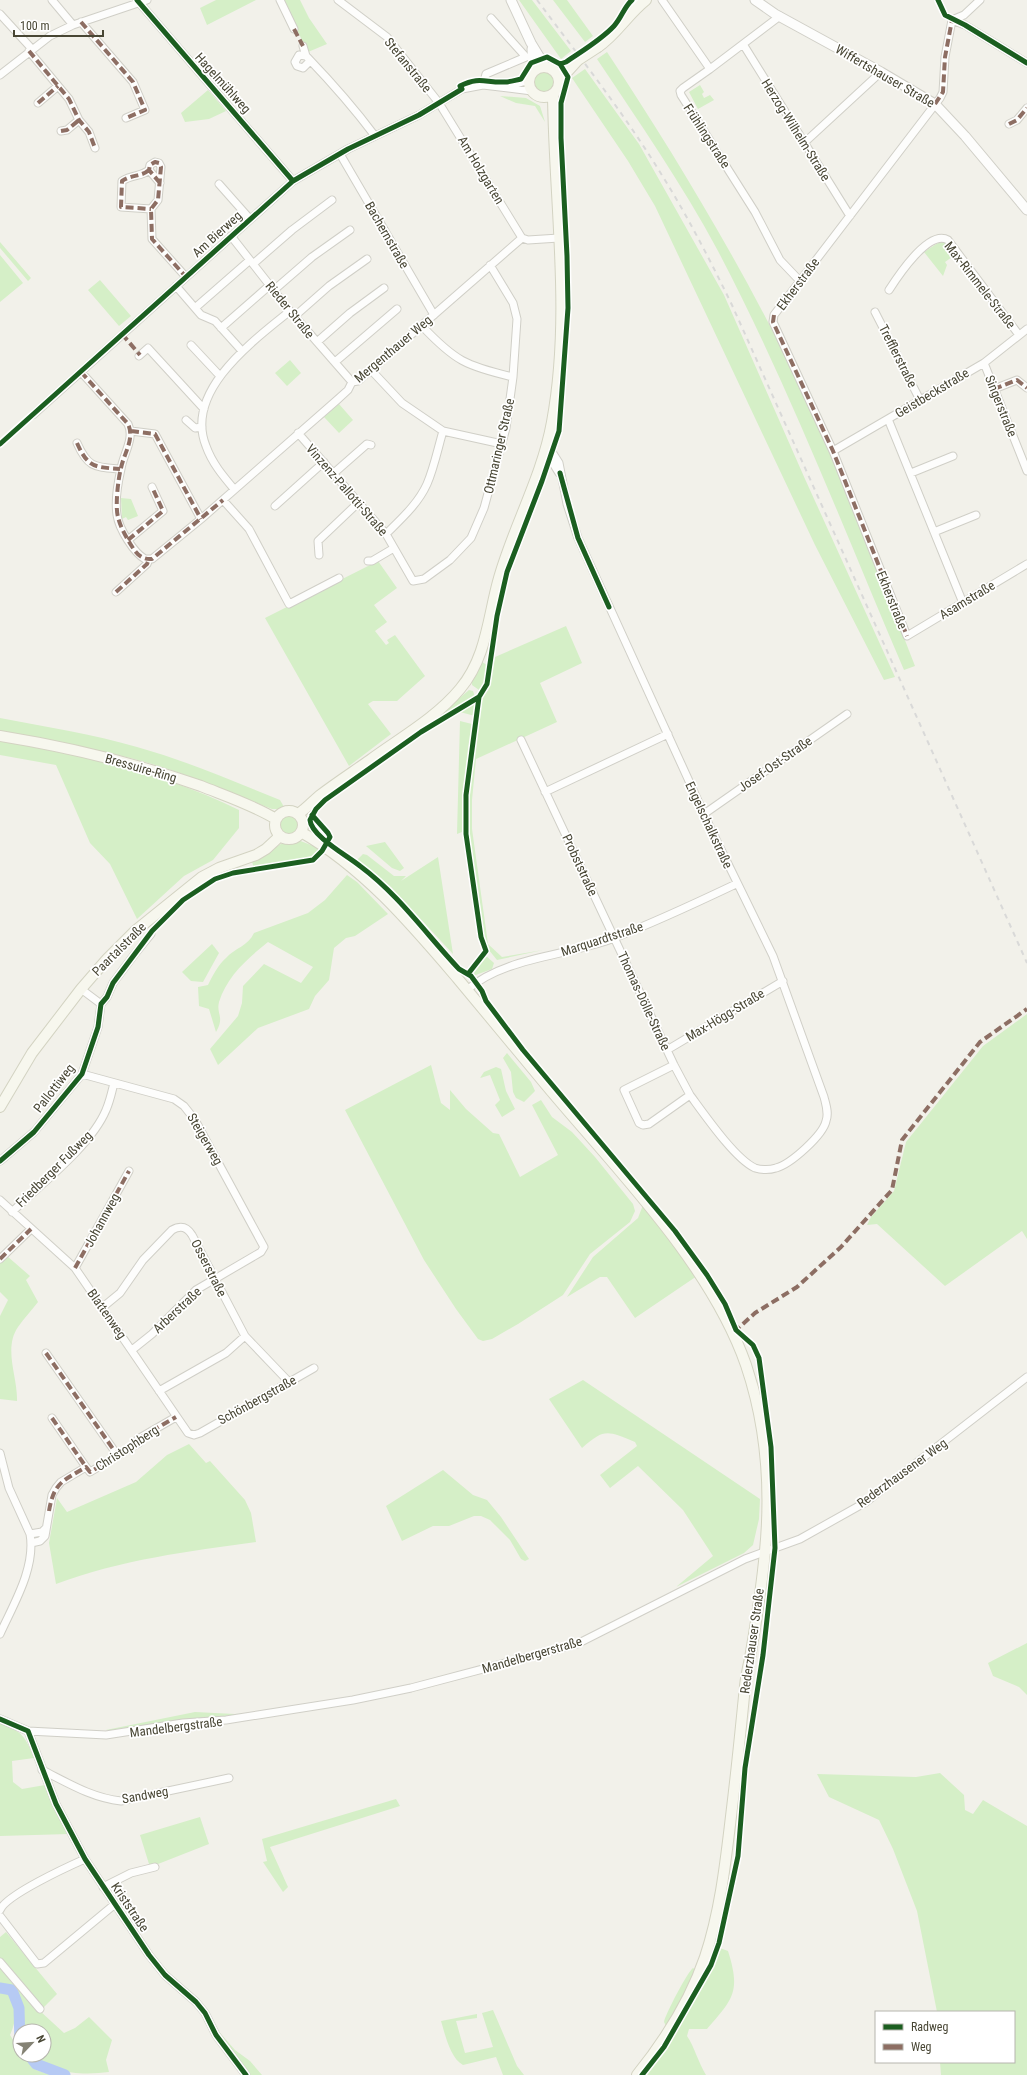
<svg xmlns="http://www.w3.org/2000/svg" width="1027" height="2075" font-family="'Roboto Condensed',sans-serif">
<rect width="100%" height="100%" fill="#f2f1ea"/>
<path fill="#d5efc7" d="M216,0H256L207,25L200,8Z
M282,0H300L309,18L327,44L308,52Z
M519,0H532L571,51L561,59Z
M553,0H567L593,36L585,42Z
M607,52C693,182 772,317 834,460C864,528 888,598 915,666L904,670C844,530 789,386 718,251C682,184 639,122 597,59Z
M585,69L639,144L724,295L805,479L895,677L884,680L815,545L655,206L628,161L572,78Z
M533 82a11 11 0 1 1 22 0a11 11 0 1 1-22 0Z
M700,85L704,92L702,94L704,98L710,95L714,100L698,109L689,92Z
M208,90L226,111L209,119L185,122L181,113Z
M500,96L526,98L540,106L545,122L535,106L516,103Z
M941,241L946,242L955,255L945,262L947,265L943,276L924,252Z
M0,242L31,278L28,281L0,248Z
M0,255L23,283L0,302Z
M100,280L131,316L119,326L88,290Z
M290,360L301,373L287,386L275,373Z
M339,404L353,420L339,433L324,417Z
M121,498L131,499L138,516L128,520L126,517L122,519Z
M378,561L397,588L374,605L387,622L375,631L386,645L389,643L387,640L395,635L425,676L397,701H373L368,704L391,734L349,766L265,618Z
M566,626L582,663L540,683L557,722L476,759L472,800V829L488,944L502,957L543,950L497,960L484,944L480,928L468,840V790L481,696L486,690L488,691L495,657Z
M481,661L488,666C487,675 487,685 479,690L472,685V681Z
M469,690L473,691L475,697L431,722Z
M474,701L477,703L475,716L460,712L414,741L413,738Z
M0,718C46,727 93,734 137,747C187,761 233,781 280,800L284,807L279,809H272C232,793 193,776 152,764C102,749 51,742 0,733Z
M460,721L472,724L463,790L462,832L457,834Z
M0,741C82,755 164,773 239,810V828L213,860L184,876L137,919L110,864L90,843L56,765L0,755Z
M279 825a10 10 0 1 1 20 0a10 10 0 1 1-20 0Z
M298,840L321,849L316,855L309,860L254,868L252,862L281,844Z
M385,842L404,868L400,871L392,868L366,846Z
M363,854L367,855L394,876H406L401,881L438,857L453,954L391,887L357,860Z
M347,875L357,882L388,914L355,936L346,938L334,948L329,980L315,996L309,1009L258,1028L218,1065L210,1049L238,1016L242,1003L243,986L264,964L301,983L313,967L268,942C248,958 227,976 219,1002C216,1014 225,1017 216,1032L209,1009L199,1006L198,987L208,985C213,975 218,965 226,958C235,948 248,946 254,933L308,913L325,900Z
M212,944L219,953L203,982L191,981L182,972Z
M485,955L494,963L492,969L473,976L471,974Z
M1027,1014V1239L1022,1231L945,1286L877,1224L867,1225L871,1217L894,1191L906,1142L983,1046Z
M507,1053L531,1082L535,1091L524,1102L516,1098L513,1092L511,1072L503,1058Z
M431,1065L441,1103L450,1110V1090L466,1109L493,1133L499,1134L520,1177L558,1155L532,1105L541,1100L552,1117L572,1132L595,1157L633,1204L635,1211L630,1222L590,1254L563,1295L518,1324L492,1339L483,1341L478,1339L456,1309L424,1260L345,1110Z
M496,1067L501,1069L506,1091L515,1109L502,1117L495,1105L500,1100L490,1075L480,1078L484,1072Z
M643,1205L697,1276L635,1318L607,1277H600L567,1297L593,1257L638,1218Z
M7,1256L30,1276L26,1280L38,1302C32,1310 24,1318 18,1327C3,1349 18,1377 17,1401L0,1399V1316L8,1300L0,1292V1263Z
M583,1380L760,1499L759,1519L753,1545L744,1553L676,1587L713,1556L683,1510L638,1466L610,1488L600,1475L637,1446L635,1442C607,1431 605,1428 582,1448L549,1399Z
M189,1444L206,1463L210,1461L245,1500L251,1513L256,1542C189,1551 120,1560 56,1584L49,1543L57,1498L67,1512L136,1482L167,1455Z
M443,1470L473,1495L487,1500L501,1517L529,1559L525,1561L521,1559L510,1540L490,1520L481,1516H474L449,1526H433L402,1541L386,1506Z
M1027,1643V1695L1019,1687L993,1676L988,1663Z
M195,1712L235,1714L256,1713L169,1721L129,1730H106Z
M0,1723C23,1732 25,1736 34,1758L12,1761L13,1782L22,1789L45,1785L69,1834L0,1836Z
M940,1773L964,1795L965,1810L973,1814L983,1800L1027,1826V2075H941L940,2062H1014V2012H937L917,1911L893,1849L879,1820L829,1797L817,1774L916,1777Z
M396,1799L400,1806L270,1847L288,1887L283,1892L263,1862L267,1861L262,1839Z
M200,1817L209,1844L158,1864H149L140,1835Z
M6,1932L57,1994L42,2009L0,1960V1937Z
M720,1948L728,1951C741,1992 733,1999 707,2029H689L687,2036C695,2048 698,2062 706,2075H646L671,2040L703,1984Z
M0,1966L40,2011L64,2033L75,2028L89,2017L112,2040L106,2060L109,2072C86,2075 49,2075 34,2055H44V2031H21C24,2016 20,1984 0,1986Z
M693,1968L696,1970L686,1995L667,2028L664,2022C665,2015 688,1971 693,1968Z
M4,1991L10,1993C15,2010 18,2017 10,2035L20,2051V2055H22L36,2070L52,2075H0V1992Z
M493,2010L517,2066L524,2075H503L496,2057L463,2065C450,2058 445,2034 441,2021L477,2014V2018L456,2021L465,2053L493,2047L482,2013Z
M215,2027L235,2050L250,2061L262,2075H250Z"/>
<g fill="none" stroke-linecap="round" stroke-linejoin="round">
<path stroke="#b6caf4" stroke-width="11" d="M0,1988L12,1990L19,2008L20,2044
M29,2055L36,2064L65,2075"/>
<g stroke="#d0cfc7" stroke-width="9">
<path id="minor" d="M52,0L73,25
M137,0L293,181
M280,0L294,29
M338,0L387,37L439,103L522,238
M662,0L710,69L683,88L680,91L681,95L755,212L780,260L800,281
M0,14L32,49
M952,20L945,57L943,92L940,98L774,315L773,322L833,451L907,636L1027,564
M952,20L965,25L1027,63
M952,20L964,15L980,0
M81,22L133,82L145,110L126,118
M743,44L850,216
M303,46L306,56
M29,51L69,99L79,120L89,132L95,148
M310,61L303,68L297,66L295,62L299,55L306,56L308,58C332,83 354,108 375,136
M710,69L780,16
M0,75L50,36L73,25L147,0
M483,85L486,74L526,57L491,18
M507,87L529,80
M38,103L58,86
M1009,124L1017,120L1027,108
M61,131L67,130L79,120
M804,143L881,72
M340,154L434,315
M149,170C141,177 133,174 122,181L121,207L151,209
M160,183L149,170L150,165L155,162L159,163L161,167L158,200L151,209L152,239L186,277
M219,184L250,219
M231,236L290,311L352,382
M522,238L528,240L559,238
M253,264L292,230L332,200
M176,286L201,315L215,321L242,351
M274,290L312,257L350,230
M889,290C898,276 929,229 948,240L1019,335
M195,308L250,260
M875,312L920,400
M295,316L329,286L367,259
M422,326C455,361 466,366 513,377
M221,328L270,285
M317,342L350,313L384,288
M191,345L220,376
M139,356L148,348L204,409
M335,362L397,309
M984,363L1027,471
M371,370L402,403L443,431L502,444
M81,372L128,424C135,439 123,454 121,469C118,482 115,502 117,515C119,529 134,553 145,559H152L201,519L337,400L348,390L352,382L358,381L522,238
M994,389L1017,380L1027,388
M33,415L293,181L348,149L419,115L462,89L483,85L532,91
M888,419L963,603
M186,420L195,428L202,427
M131,431L155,434L201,519
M298,433L386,534L413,581L424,579L450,560L471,538L484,508L506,428L513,377L517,319L513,303L490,265
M77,443C88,468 95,467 120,469
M547,447L552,452L559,463L567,504L578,538L710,827L773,956L824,1097C826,1105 829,1113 826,1121C823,1135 791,1164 776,1168C770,1170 762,1170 755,1168C735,1159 704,1114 690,1095
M833,451L984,363L1027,329
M544,458L554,465L559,473
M334,473L367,444L371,445
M911,473L953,456
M234,489C223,476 212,463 206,446C184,391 253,341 290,311
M223,500L249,529L289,604L339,578
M275,506L324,462
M934,532L976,515
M386,534C401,519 418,504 427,484C434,468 438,448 443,431
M128,540L163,511L152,487
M319,555L318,541L359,502
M368,561H372L394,548
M116,592L147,564L149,559
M521,740L674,1065L690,1095L649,1124L643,1125L639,1123L624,1090L674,1065
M545,792L668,734
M704,814L847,714
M81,989L101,1004
M467,990C504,957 568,956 614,938C656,922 696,903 736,884
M667,1050L783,981
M82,1074L174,1099L184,1106L195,1120L264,1247L261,1252L196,1290L152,1334L132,1350
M0,1161L34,1132L82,1074L98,1027L101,1004L107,997L113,983L134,955L151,934
M0,1200L75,1268L188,1433L194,1435L200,1433L314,1368
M12,1212C41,1184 91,1146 106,1110C110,1101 112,1091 114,1083
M0,1259L31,1229
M75,1268L129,1171
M103,1307L120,1293L143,1260L172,1230C181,1225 187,1227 192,1235L245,1336L289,1382
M46,1353L118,1456
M159,1391L226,1353L245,1336
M52,1418L86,1467
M0,1453L9,1488L30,1534C36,1568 13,1605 0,1634
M30,1534L42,1532L46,1528
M31,1543L40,1541L45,1536L52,1495L56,1488L61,1482L86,1467L90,1472L139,1443L138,1439L176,1417
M0,1719L28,1731L106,1735L183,1723L226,1720L353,1700L411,1688L577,1644L745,1559L800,1539L866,1502L1027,1377
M28,1731L56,1804L85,1859L149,1955L165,1975L196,2002L205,2013L216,2035L246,2075
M42,1770C68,1783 92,1798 121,1801L229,1778
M103,1887L131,1873L155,1867
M0,1910C6,1895 67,1867 85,1859
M0,1916L37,1964L44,1963L115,1904
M0,1962L40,2009"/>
</g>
<g stroke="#d0cfc7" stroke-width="11">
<path id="tertiary" d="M511,0L531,43L545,66
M632,0L638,7
M755,0L775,14L881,72L935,104L965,136L1027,210
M532,49L533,71"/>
</g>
<g stroke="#d3d3c2" stroke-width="12">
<path id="secondary" d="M598,47C617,34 628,14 646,0
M529 82a15 15 0 1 1 30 0a15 15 0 1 1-30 0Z
M559,81L578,60
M0,736C68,747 135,763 201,786C226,796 253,805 276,819
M275 825a14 14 0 1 1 28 0a14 14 0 1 1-28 0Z
M298,814C306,809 312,802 319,796C336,783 353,772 370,760C400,738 436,718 460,689C487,657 488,616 499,578C514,525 542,477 552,422C572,314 554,203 553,94
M301,832C365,869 411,924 458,979C487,1014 517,1050 546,1085C615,1168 710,1262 746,1365C766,1424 771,1489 765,1551C762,1586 756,1623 750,1658C748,1667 746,1676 745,1686C741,1727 737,1767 732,1808C726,1858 721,1909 705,1957C690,2001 666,2039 637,2075
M0,1107L32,1053L81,989L107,959L135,931L202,877L219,868L256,855L266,849L280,836"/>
</g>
<use href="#minor" stroke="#fdfdfc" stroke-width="7"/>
<use href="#tertiary" stroke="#fdfdfc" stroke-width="9"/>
<use href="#secondary" stroke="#f7f7ee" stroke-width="10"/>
<path stroke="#d9d9d8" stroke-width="2" stroke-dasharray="5 5" stroke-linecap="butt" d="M537,0C579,56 623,112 660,172C687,215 710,260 732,305L1027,963"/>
<g stroke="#d3d3c2" stroke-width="12" stroke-linecap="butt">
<path id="secondary-bridge" d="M578,60L598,47"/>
</g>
<use href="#secondary-bridge" stroke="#f7f7ee" stroke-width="10"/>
<path stroke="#8d6e63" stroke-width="4" stroke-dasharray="8 4" stroke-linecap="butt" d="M81,22L133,82L145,110L126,118
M294,29L303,46
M29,51L69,99L79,120L89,132L95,148
M38,103L58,86
M935,104L943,92L945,57L952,20
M1009,124L1017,120L1027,108
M61,131L67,130L79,120
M149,170C141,177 133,174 122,181L121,207L151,209
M160,183L149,170L150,165L155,162L159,163L161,167L158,200L151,209L152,239L186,277
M774,315L773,322L833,451L907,636
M122,334L140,355
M81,372L128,424C135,439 124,453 121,468C118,479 115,507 118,517C120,526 126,537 131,545C136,553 141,560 152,559L223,500
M994,389L1017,380L1027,388
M131,431L155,434L201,519
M77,443C88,468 95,467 120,469
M128,540L163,511L152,487
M116,592L147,564L149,559
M0,1259L31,1229
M75,1268L129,1171
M734,1332L755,1313L797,1287L841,1247L892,1190L902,1140L980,1042L1027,1009
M46,1353L118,1456
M52,1418L86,1467
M49,1511C54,1482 63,1481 86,1467L90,1472L139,1443L138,1439L176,1417"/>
<g stroke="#fff" stroke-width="8">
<path id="cycleway" d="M137,0L293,181
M938,0L945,15L965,25L1027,63
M560,64L566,62C582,51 601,40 614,26C622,17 624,7 632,0
M0,444L293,181L348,149L419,115L462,89L460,86C480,76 485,83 505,82C510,82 516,80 521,79L531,63L547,57L560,64L568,77L561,103V138L567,256L568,308L559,431L542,481L507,572L497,616L487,684L479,697L421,732L325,800L316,809L310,820C311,836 348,856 360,866C399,895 426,934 459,969L471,976L482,991L486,1001L523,1050L675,1231L707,1275L725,1304L736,1330L753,1345L759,1358L771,1447L775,1548L763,1655L745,1768L738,1856L719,1943L711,1965L664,2047L642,2075
M560,473L578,538L609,607
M468,974L486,951L481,937L466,834V795L479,697
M0,1161L34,1132L82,1074L98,1027L101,1004L107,997L113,983L152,931L183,900L215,879L233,873L313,860L322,851L330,837L328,833L312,815
M0,1719L28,1731L56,1804L85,1859L149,1955L165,1975L196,2002L205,2013L216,2035L246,2075"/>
</g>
<use href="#cycleway" stroke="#1b5e20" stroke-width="5"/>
</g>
<g text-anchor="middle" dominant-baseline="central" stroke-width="3.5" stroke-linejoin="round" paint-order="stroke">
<g font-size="13" fill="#484634" stroke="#fff">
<text transform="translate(408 65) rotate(51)">Stefanstraße</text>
<text transform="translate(885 76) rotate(30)">Wiffertshauser Straße</text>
<text transform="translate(223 83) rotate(48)">Hagelmühlweg</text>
<text transform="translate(796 130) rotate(58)">Herzog-Wilhelm-Straße</text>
<text transform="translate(707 136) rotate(57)">Frühlingstraße</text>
<text transform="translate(481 170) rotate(59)">Am Holzgarten</text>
<text transform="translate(217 234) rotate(-42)">Am Bierweg</text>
<text transform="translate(387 235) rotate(60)">Bachernstraße</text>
<text transform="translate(798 284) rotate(-53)">Ekherstraße</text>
<text transform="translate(980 285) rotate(52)">Max-Rimmele-Straße</text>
<text transform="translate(290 310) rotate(51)">Rieder Straße</text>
<text transform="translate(393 349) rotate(-40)">Mergenthauer Weg</text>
<text transform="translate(898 356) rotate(63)">Trefflerstraße</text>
<text transform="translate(932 393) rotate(-31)">Geistbeckstraße</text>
<text transform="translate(1001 406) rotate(68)">Singerstraße</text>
<text transform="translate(499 446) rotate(-77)">Ottmaringer Straße</text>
<text transform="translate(347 490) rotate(49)">Vinzenz-Pallotti-Straße</text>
<text transform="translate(892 600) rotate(68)">Ekherstraße</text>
<text transform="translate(967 600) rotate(-31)">Asamstraße</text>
<text transform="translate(775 764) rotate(-35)">Josef-Ost-Straße</text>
<text transform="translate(141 768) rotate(16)">Bressuire-Ring</text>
<text transform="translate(709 825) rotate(65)">Engelschalkstraße</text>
<text transform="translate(580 865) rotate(65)">Probststraße</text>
<text transform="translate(602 939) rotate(-18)">Marquardtstraße</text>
<text transform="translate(119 949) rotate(-45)">Paartalstraße</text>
<text transform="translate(644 1001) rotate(65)">Thomas-Dölle-Straße</text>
<text transform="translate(725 1015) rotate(-31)">Max-Högg-Straße</text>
<text transform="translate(54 1088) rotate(-52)">Pallottiweg</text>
<text transform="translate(205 1139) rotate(60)">Steigerweg</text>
<text transform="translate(54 1169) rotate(-45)">Friedberger Fußweg</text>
<text transform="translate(102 1220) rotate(-61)">Johannweg</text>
<text transform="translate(209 1268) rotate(63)">Osserstraße</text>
<text transform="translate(177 1310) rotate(-43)">Arberstraße</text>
<text transform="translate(107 1314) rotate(55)">Blattenweg</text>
<text transform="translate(257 1400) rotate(-29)">Schönbergstraße</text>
<text transform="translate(127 1448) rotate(-33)">Christophberg</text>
<text transform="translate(902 1473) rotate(-36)">Rederzhausener Weg</text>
<text transform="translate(752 1641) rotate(-82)">Rederzhauser Straße</text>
<text transform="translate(532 1655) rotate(-16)">Mandelbergerstraße</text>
<text transform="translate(176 1727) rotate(-7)">Mandelbergstraße</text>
<text transform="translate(145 1795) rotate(-10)">Sandweg</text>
<text transform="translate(130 1907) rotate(56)">Kriststraße</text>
</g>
</g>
<rect x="875" y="2011" width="140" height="52" fill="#ffffff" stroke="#b6b5ae"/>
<rect x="883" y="2024" width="20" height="6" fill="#1b5e20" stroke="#b6b5ae"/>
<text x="911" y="2031" font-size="12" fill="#484634">Radweg</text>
<rect x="883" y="2044" width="20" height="6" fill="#8d6e63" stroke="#b6b5ae"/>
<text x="911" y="2051" font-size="12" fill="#484634">Weg</text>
<g transform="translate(32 2043) rotate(65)"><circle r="19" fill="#ffffff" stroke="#b6b5ae"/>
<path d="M0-3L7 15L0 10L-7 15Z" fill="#848274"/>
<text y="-6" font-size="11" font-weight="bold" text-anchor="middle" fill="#484634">N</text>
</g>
<path d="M14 30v6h89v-6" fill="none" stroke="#484634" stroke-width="2"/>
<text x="20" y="30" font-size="12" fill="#484634" stroke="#ffffff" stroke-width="3" paint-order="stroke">100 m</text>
</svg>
